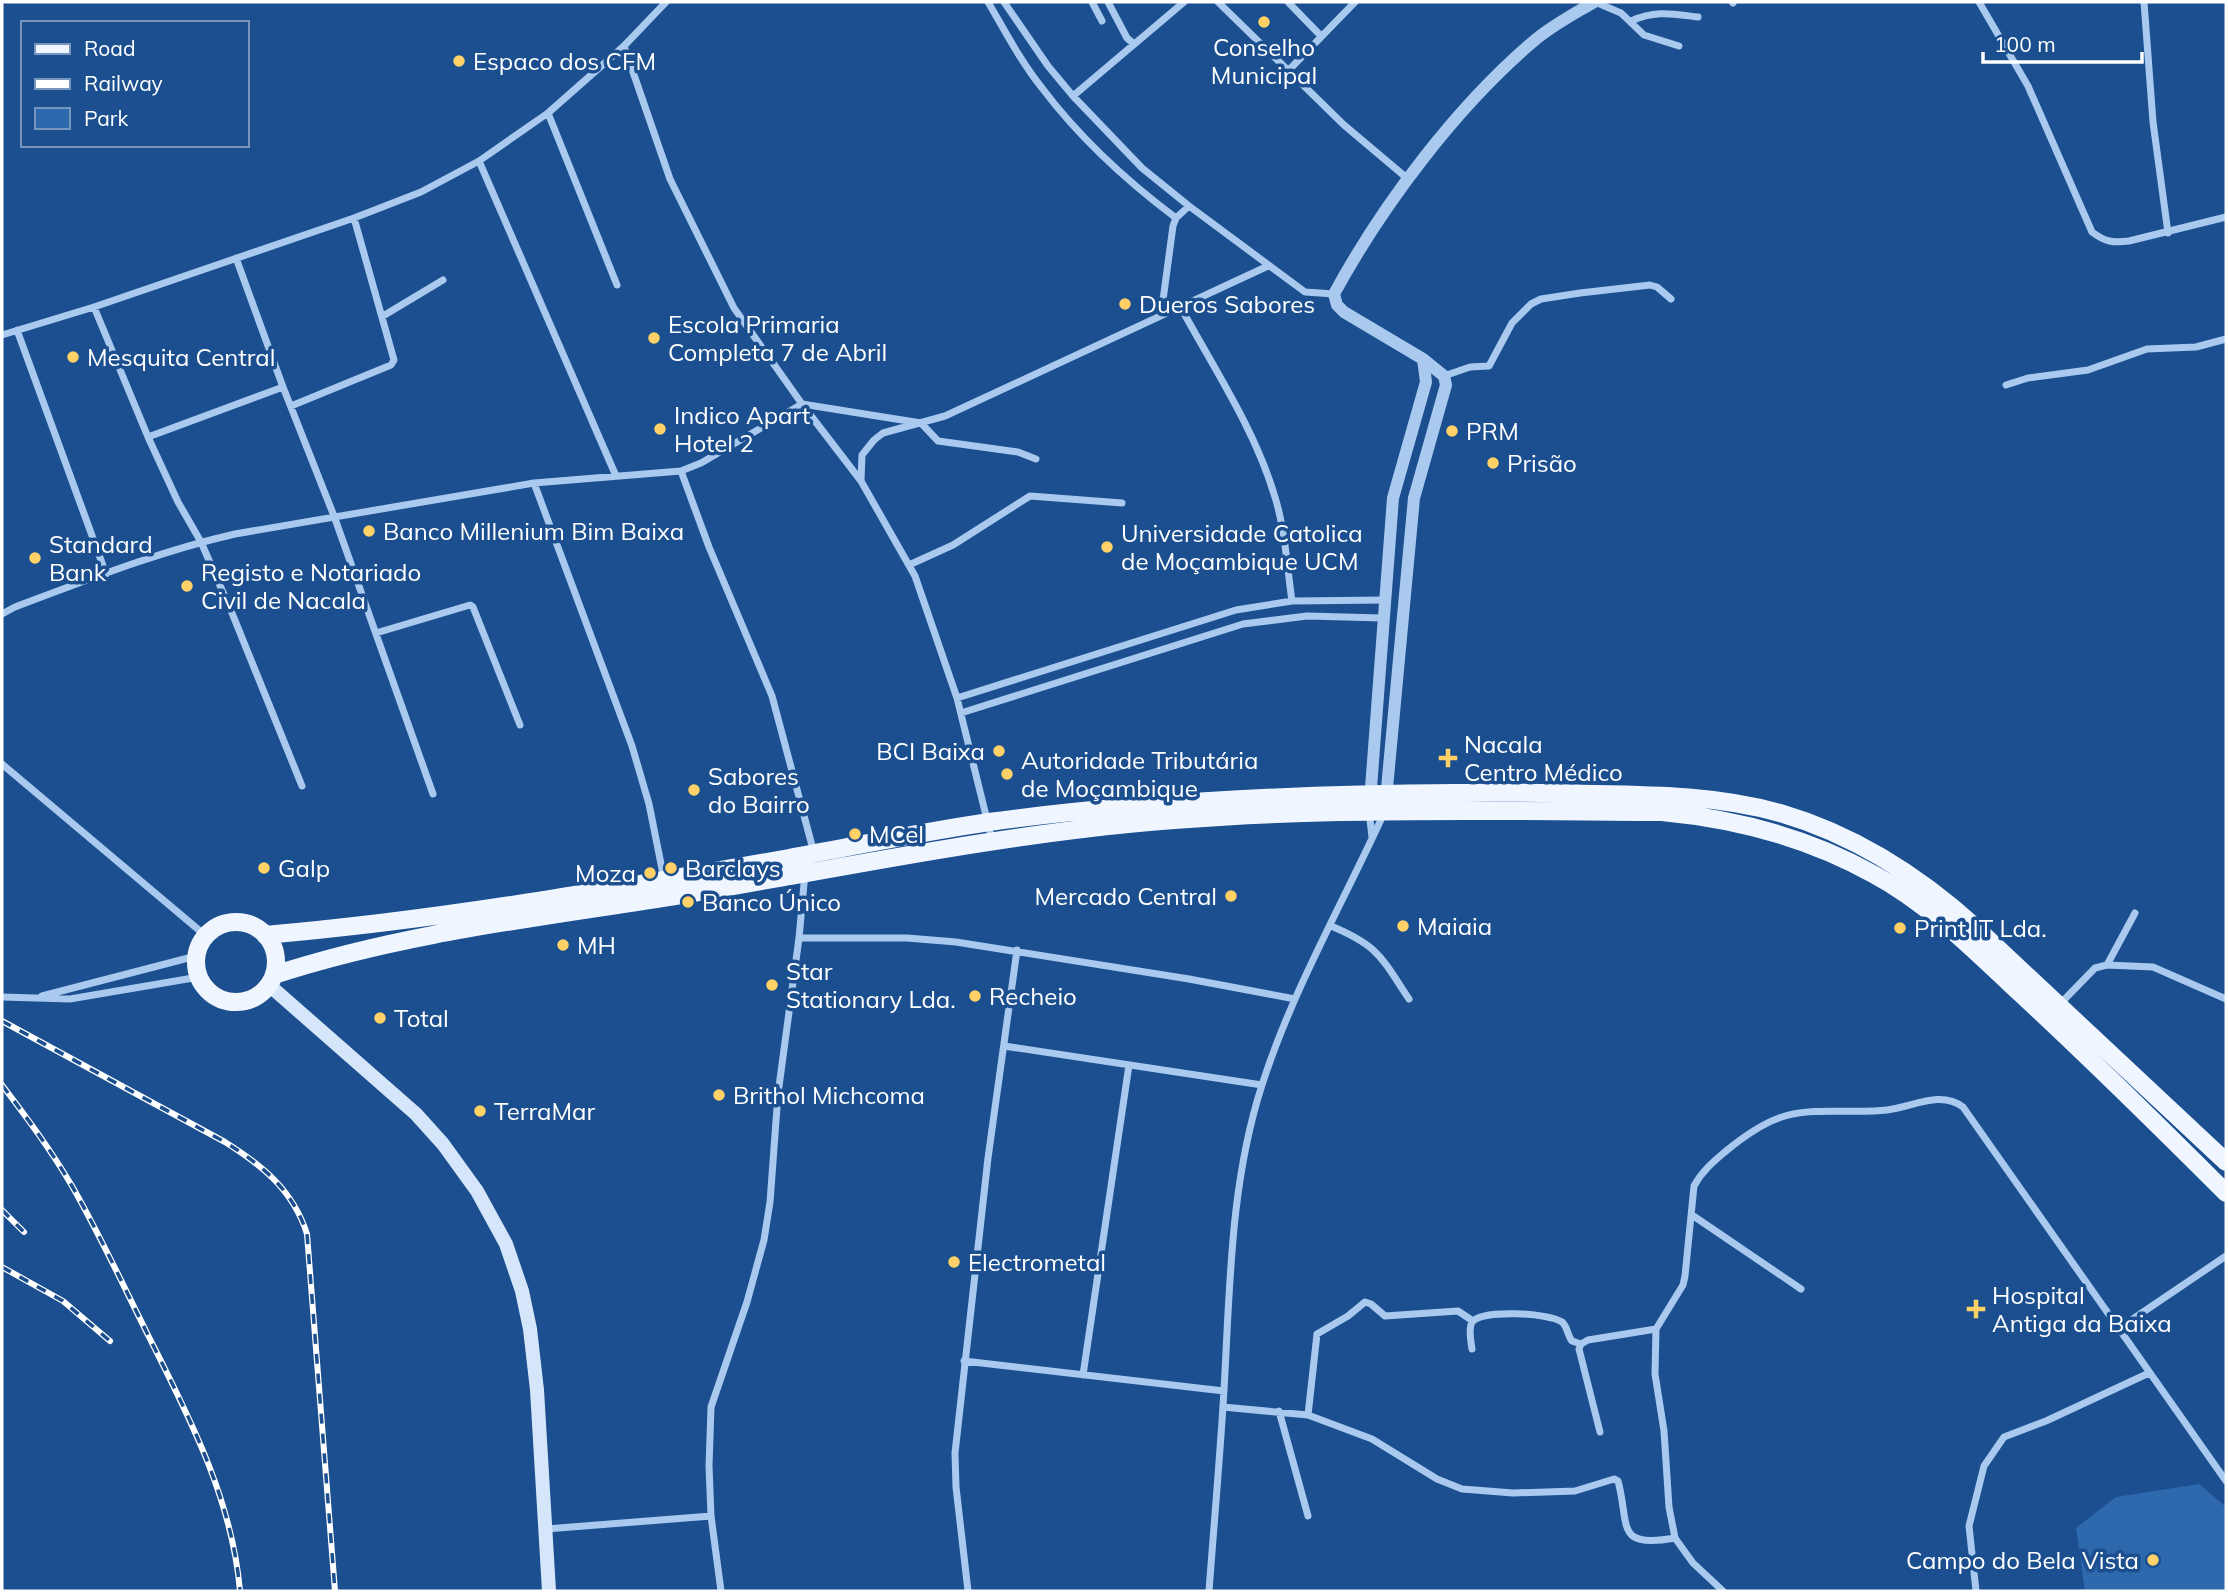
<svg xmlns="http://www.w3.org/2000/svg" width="2228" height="1593" font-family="Mulish,sans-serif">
<rect width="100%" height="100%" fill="#1b4f8f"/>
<path fill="#2e69ad" d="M2199,1484L2226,1507V1591H2085L2076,1528L2116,1497Z"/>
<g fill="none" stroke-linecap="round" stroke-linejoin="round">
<path stroke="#a9c9ee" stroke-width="7" d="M988,2C1005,31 1021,62 1042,88C1079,137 1128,182 1176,218
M1004,2L1048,66L1073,96L1142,168L1189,206L1305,292L1334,294
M1092,2L1102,21
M1108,2L1127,38L1134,44
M1218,2L1344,125L1408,179
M1288,2L1321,36
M1595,2L1621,13L1644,35L1679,46
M1732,2L1733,3
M1979,2L2028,86L2092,232C2105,242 2113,243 2129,241L2226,217
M2144,2L2153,122L2168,233
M1631,21C1656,10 1672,14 1698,17
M624,46L670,179L734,308L802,404L861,481L915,576L957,698L992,840
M1288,71L1355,2
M1073,96L1184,2
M548,113L617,285
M479,161L616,476
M236,258L283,387L334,516L433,794
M1180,306C1213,367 1254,428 1274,494C1285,527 1287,567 1292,601
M94,307L148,437L178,502L201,542L232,613L302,786
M1161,315L1173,226L1176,218L1189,206
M383,316L443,280
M17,330L106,574
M2,335L94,307L354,218L421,192L479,161L548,113L624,46L666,2
M1444,376L1470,367L1489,366L1512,323L1531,304L1541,299L1580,293L1650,285L1657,287L1671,299
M2006,385L2028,378L2088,370L2147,349L2196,347L2226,339
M291,406L391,365L394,360L354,218
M148,437L283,387
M681,471L709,547L772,696L814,853
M861,480L862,455L874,440L883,433L945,416L1268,266
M534,483L632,746L649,804L664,879
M909,565L953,545L1030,496L1122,503
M2,614L15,607C87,580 160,551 235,534L534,483L681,471L701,463L802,404L921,423L938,441L1018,452L1036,459
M376,633L470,605L473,607L520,725
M957,698L1236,610L1292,601L1384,600
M961,713L1243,624L1307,616L1382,618
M2,764L206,936
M1369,811L1372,837
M1331,926C1379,946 1381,957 1409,999
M799,938H907L956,942L1189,979L1295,999
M2107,965L2135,913
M42,996L196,956
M2,997L70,999L199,977
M2059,1005L2095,968L2107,965L2153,967L2226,999
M1004,1046L1262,1085
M1692,1215L1801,1289
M2118,1329L2226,1256
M1472,1349C1471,1342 1468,1329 1472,1322C1482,1309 1549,1313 1562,1322C1568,1327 1567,1335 1572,1341L1581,1344
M964,1361L1224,1391
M1083,1375L1129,1065
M1223,1407L1308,1415L1372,1439L1437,1479L1462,1489L1513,1493L1575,1491L1614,1479L1618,1481C1630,1525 1614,1549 1675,1538
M1279,1411L1308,1516
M1308,1415L1317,1334L1348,1316L1365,1302L1371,1304L1385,1316L1458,1311L1473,1321
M1600,1432L1579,1349L1581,1344L1588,1340L1656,1329
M546,1529L711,1516
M721,1591L711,1516L709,1466L711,1407L747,1302L764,1240L770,1202L778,1094L799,938L805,873
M968,1591L956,1487L955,1453L988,1158L1017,950
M1209,1591C1214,1524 1220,1457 1224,1390C1230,1287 1230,1184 1262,1085C1292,991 1343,903 1384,813
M1723,1591L1693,1563L1675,1538L1669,1507L1664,1431L1655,1374L1656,1329L1683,1285L1685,1276L1694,1186C1702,1171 1713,1162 1726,1151C1743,1137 1764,1122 1785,1116C1815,1107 1855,1114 1887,1110C1913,1107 1940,1090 1963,1107L2226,1481
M1976,1591L1969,1526L1984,1466L2004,1437L2046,1421L2149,1373"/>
<path stroke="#a9c9ee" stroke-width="12" d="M1386,799L1414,498L1446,385L1444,376L1423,359L1344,312L1337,305L1334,294C1383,204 1457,106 1535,40C1553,25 1574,14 1594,2
M1370,801L1393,498L1426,382L1423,359"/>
<path stroke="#d6e6fa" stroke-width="14" d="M269,985L416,1114L443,1144L477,1191L506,1244L522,1291L530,1329L537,1390L549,1591"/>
<path stroke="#f0f6ff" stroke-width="18" d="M196 962a40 40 0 1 1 80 0a40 40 0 1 1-80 0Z
M265,935C441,920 615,889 789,858C855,846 922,832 989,822C1143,801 1299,794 1455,793C1502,792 1549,793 1596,794C1659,795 1719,796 1780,813C1855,835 1919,876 1976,928L2226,1162
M274,975C405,932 545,917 681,895C818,872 954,844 1091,828C1281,806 1471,811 1662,812C1737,819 1807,837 1873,874C1929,904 1975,951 2021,994C2091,1059 2159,1126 2226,1193"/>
<g stroke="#fff" stroke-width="6">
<path id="rail" d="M2,1021L225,1142C263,1166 293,1190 307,1234L335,1591
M2,1085C27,1118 51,1150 72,1186C100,1235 124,1287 149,1337C190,1419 232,1499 240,1591
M2,1210L24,1232
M2,1267L63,1301L110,1341"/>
</g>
<use href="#rail" stroke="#1b4f8f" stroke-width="3.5" stroke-dasharray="10" stroke-linecap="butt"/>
</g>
<g fill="#ffd166" stroke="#1b4f8f" stroke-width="2.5">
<circle cx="1264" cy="22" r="7"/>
<circle cx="459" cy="61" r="7"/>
<circle cx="1125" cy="304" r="7"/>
<circle cx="654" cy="338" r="7"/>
<circle cx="73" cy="357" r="7"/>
<circle cx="660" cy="429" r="7"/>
<circle cx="1452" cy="431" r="7"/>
<circle cx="1493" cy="463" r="7"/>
<circle cx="369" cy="531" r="7"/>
<circle cx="1107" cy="547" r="7"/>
<circle cx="35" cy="558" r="7"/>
<circle cx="187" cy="586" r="7"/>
<circle cx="999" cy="751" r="7"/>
<path d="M1444.5 747.5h7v7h7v7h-7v7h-7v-7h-7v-7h7z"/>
<circle cx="1007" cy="774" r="7"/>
<circle cx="694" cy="790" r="7"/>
<circle cx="855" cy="834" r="7"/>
<circle cx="264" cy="868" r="7"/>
<circle cx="671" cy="868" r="7"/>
<circle cx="650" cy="873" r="7"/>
<circle cx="1231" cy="896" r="7"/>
<circle cx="688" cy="902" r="7"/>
<circle cx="1403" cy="926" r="7"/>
<circle cx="1900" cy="928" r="7"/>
<circle cx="563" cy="945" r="7"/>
<circle cx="772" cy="985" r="7"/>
<circle cx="975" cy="996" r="7"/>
<circle cx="380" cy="1018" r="7"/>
<circle cx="719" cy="1095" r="7"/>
<circle cx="480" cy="1111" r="7"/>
<circle cx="954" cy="1262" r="7"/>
<path d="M1972.5 1298.5h7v7h7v7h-7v7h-7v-7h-7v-7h7z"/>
<circle cx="2153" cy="1560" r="7"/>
</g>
<g text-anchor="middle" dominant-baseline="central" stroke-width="7" stroke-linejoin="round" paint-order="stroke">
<g font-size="24" fill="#fff" stroke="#1b4f8f" text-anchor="start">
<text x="1264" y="47" text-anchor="middle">Conselho<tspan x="1264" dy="28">Municipal</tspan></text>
<text x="473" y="61">Espaco dos CFM</text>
<text x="1139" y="304">Dueros Sabores</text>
<text x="668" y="324">Escola Primaria<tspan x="668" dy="28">Completa 7 de Abril</tspan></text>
<text x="87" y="357">Mesquita Central</text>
<text x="674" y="415">Indico Apart<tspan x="674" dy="28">Hotel 2</tspan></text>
<text x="1466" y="431">PRM</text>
<text x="1507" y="463">Prisão</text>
<text x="383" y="531">Banco Millenium Bim Baixa</text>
<text x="1121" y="533">Universidade Catolica<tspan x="1121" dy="28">de Moçambique UCM</tspan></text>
<text x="49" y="544">Standard<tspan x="49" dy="28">Bank</tspan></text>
<text x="201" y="572">Registo e Notariado<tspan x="201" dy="28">Civil de Nacala</tspan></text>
<text x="1464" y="744">Nacala<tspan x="1464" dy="28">Centro Médico</tspan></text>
<text x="985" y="751" text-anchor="end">BCI Baixa</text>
<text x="1021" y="760">Autoridade Tributária<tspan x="1021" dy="28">de Moçambique</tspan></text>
<text x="708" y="776">Sabores<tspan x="708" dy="28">do Bairro</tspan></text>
<text x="869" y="834">MCel</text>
<text x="278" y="868">Galp</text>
<text x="685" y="868">Barclays</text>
<text x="636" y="873" text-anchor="end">Moza</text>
<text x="1217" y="896" text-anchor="end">Mercado Central</text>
<text x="702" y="902">Banco Único</text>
<text x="1417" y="926">Maiaia</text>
<text x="1914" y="928">Print IT Lda.</text>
<text x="577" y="945">MH</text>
<text x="786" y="971">Star<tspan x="786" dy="28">Stationary Lda.</tspan></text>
<text x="989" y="996">Recheio</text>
<text x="394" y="1018">Total</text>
<text x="733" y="1095">Brithol Michcoma</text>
<text x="494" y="1111">TerraMar</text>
<text x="968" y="1262">Electrometal</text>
<text x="1992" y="1295">Hospital<tspan x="1992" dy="28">Antiga da Baixa</tspan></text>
<text x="2139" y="1560" text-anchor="end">Campo do Bela Vista</text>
</g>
</g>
<rect width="2228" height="1593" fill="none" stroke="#ffffff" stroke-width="7"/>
<rect x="21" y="21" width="228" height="126" fill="#1b4f8f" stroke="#7695bc" stroke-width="2"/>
<rect x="35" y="44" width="35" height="10" fill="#f0f6ff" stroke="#7695bc" stroke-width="2"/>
<text x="84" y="56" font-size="21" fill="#ffffff">Road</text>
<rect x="35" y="79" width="35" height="10" fill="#ffffff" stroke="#7695bc" stroke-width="2"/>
<text x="84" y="91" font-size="21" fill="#ffffff">Railway</text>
<rect x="35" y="108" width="35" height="21" fill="#2e69ad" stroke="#7695bc" stroke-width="2"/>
<text x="84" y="126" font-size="21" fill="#ffffff">Park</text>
<path d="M1983 52v10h159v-10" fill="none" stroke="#ffffff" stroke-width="3.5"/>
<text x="1994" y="52" font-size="21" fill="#ffffff" stroke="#1b4f8f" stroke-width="5" paint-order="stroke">100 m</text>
</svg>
